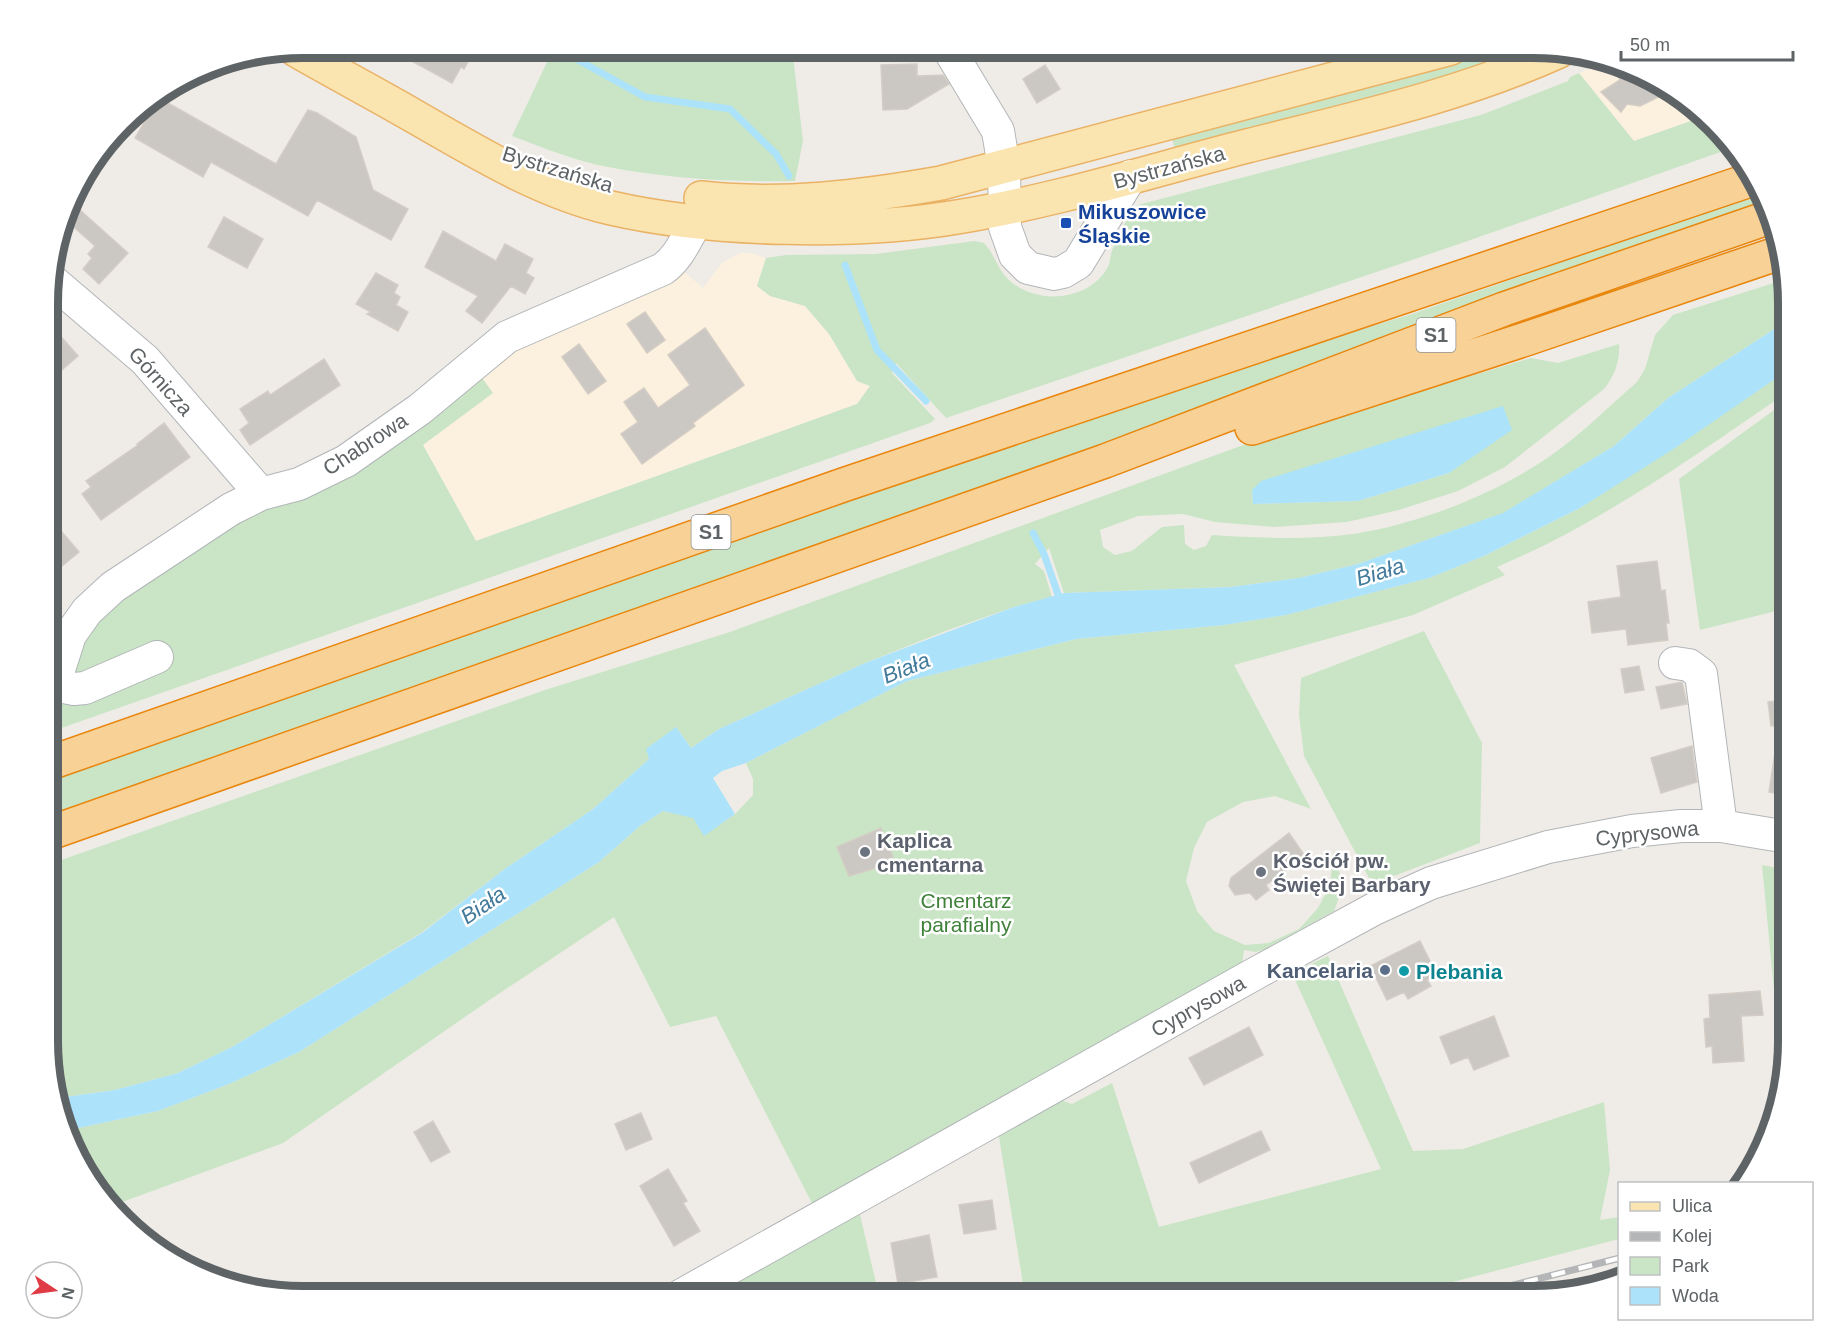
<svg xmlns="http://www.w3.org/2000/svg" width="1837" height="1344" font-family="Helvetica,sans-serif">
<rect width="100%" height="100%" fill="#efece7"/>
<path fill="#fcf1df" d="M1606,62L1631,67L1689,101L1702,117L1634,141L1579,73Z
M740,253H751L766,258L757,286L770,296L805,306L829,334L857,381L870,386L857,404L476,541L423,445L492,393L477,371L526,335L684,272L703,288L722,263Z"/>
<path fill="#c9e5c5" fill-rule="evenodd" d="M532,48H792L803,141L795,181C733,182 670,179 608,167C575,161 544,148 512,136L548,60Z
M1498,49H1529L1432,83L1175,150L1172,139L1407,78Z
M1579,73L1634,141L1702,117L1729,149L1459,244L946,418L896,363L892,373L935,419L930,423L50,732V698L68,680L92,616L477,371L493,393L423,445L476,541L857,404L870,386L857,381L829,334L805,306L770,296L757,286L766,258L786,255L876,254L974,241L984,243C994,253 997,268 1007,278C1033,305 1088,303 1108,267C1110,263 1110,258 1111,254C1116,240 1127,215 1138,205L1481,115L1568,81L1570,77Z
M1763,192L1766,203L1038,470L50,817V779L940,467L1300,348L1412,314Z
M1786,279L1788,320L1668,398L1614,446L1504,513L1358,564L1299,578L1231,587L1064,593L1049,548L1035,564L1044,571L1052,597L1014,607L948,630L865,663L719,729L691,748L676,727L649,759L593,809L506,868L421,933L232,1047L178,1073L115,1090L58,1098L50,1073V864L545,690L730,632L1257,440L1531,358L1558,363L1619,344C1620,361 1615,375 1604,389L1505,467L1458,491L1399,510L1347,522L1274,527L1215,522L1183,514L1138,516L1100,530L1103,547L1115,555L1132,551L1162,527L1184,525L1185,544L1194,550L1206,546L1212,535C1257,538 1308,540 1353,534C1419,524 1496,494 1550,456C1581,435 1608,407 1637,382L1645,369L1655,335L1673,315ZM1449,473L1358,501L1253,504L1252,490Z
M1788,370V392C1695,455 1602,523 1497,567L1505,575L1413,615L1234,665L1311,809L1275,796L1243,802L1207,822L1194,848L1186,881L1197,911L1214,931L1245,945L1269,943L1299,929L1318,908L1330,885L1334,849L1343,887L1334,911L1266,949L1256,952L1244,950L1241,971L815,1209L716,1016L670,1027L614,917L488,1001L283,1143L114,1205L82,1168L69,1130L158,1111L229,1084L299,1052L599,862L640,826L663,811L693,817L704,835L735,814L753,795V779L746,763L907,681L1076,639L1224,625L1286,615L1429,578L1484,556L1580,508Z
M1788,400V608L1700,630L1679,479Z
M1424,631L1482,743L1480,843L1381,881L1369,878L1304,756L1299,714L1301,678Z
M1762,865L1788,870V1056L1783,1084Z
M1328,956L1413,1151L1463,1149L1604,1102L1610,1170L1600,1220L1619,1217V1239L1441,1285L1443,1296H1025L998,1131L1058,1099L1072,1104L1112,1083L1159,1227L1381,1169L1292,973Z
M858,1206L879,1296H695Z"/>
<path fill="#ace3fa" d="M1788,320V370L1672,450L1580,508L1484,556L1429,578L1286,615L1224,625L1076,639L907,681L746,763L722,771L713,778L735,814L704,836L693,818L663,811L640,826L599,862L299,1052L229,1084L158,1111L69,1130L58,1098L115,1090L178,1073L232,1047L422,933L506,868L593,809L649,759L646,749L676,727L691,748L719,729L865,663L1014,607L1064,593L1231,587L1299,578L1358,564L1503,513L1614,446L1668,398Z
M1503,406L1512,430L1449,473L1358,501L1253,504L1252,490L1261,481Z"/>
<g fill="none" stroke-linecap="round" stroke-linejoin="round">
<path stroke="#ace3fa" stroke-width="7" d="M562,48L569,55L645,97L730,109L776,154L789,176
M845,265L877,350L926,401
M1033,533L1044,554L1061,603"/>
</g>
<path fill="#cbc7c3" stroke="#d4cdc5" stroke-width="1.5" d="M388,48H476L464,69L461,67L452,83Z
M1611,63L1631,67L1671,91L1640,106L1627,104L1621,112L1601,92L1620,80Z
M917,64V76L943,75L949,84L907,109L883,110L881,65Z
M1045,65L1060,89L1037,103L1023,79Z
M159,98L276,164L308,110L317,113L356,137L373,190L408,209L391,240L317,200L308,216L211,162L203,177L135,138Z
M71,202L128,253L99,284L83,269L92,258L88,254L95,246L66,220Z
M224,217L263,239L247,268L208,247Z
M443,231L496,261L505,244L533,259L526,273L534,278L525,294L511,286L482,323L466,311L478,296L425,267Z
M376,273L398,285L394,293L400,297L396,305L408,312L398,331L367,314L371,312L356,304Z
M645,312L665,340L647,353L627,324Z
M50,324L78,356L50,380Z
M705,328L744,385L693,423L695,426L642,464L621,434L638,422L624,402L644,388L658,408L690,385L668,355Z
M579,344L606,381L588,394L562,357Z
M324,359L340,385L250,445L240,430L249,423L240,409L268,391L270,395Z
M164,423L190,457L101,520L82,494L91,487L86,481L138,445L137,444Z
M50,518L79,552L50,576Z
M1657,561L1661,591L1665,590L1669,623H1666L1668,640L1628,645L1626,629L1592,633L1588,602L1621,597L1617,566Z
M1639,666L1644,690L1625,693L1621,669Z
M1682,682L1687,704L1661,709L1656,687Z
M1788,700V724L1771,726L1768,702Z
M1778,733L1788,734V796L1769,792Z
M1692,746L1697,782L1661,793L1651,758Z
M881,828L893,857L882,862L883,866L849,876L837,847Z
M1289,833L1305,856L1266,885L1269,890L1256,900L1250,893L1235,895L1229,886L1231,878Z
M1420,941L1437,975L1427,980L1431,986L1408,999L1404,992L1387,1000L1370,966Z
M1760,991L1763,1015L1741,1016L1744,1061L1713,1063L1712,1046L1706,1047L1704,1019L1710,1018L1709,995Z
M1494,1016L1509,1056L1474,1070L1468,1057L1451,1064L1440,1037Z
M1249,1027L1263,1055L1204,1085L1189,1058Z
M641,1113L652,1139L626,1150L615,1124Z
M433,1121L450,1152L431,1162L414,1132Z
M1261,1131L1270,1150L1199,1183L1190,1163Z
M668,1169L687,1201L683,1203L700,1231L674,1246L640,1186Z
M992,1200L996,1229L964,1234L959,1205Z
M929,1235L937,1277L898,1284L891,1243Z"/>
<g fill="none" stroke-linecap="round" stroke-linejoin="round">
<g stroke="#b2b5b8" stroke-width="34">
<path id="minor" d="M948,48L998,131L1004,167L1005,227L1015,255L1028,268L1054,274L1063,272L1078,263L1131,176
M50,279L145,360L261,494
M1675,663L1689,665L1701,674L1721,826
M54,685L70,635L87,611L113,587L231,509L261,494L299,484L346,461L420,409L507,337L663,269C688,251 689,219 715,204
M54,685L74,689L85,688L157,657
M680,1296L1258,972L1374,909L1431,883L1548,847L1632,831L1681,826H1721L1788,837"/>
</g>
<g stroke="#eab265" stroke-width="36">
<path id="major" d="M296,50C334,72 374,93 412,115C475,151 539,191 611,208C711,231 861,234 963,216C1059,200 1153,170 1247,146C1353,119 1460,96 1559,51
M701,198C781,207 862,197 941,183L1451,48"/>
</g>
<g stroke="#e8860e" stroke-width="36">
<path id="highway" d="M1252,428L1526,339L1779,253
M50,763L846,484L1753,179
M50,833L1105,461L1504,309L1770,217"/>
</g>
<use href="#minor" stroke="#fff" stroke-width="32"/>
<use href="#major" stroke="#fae4b0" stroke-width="33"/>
<use href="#highway" stroke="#f7d196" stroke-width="33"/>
<g stroke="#b4b5b6" stroke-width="7">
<path id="rail" d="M1470,1296L1620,1258"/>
</g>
<use href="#rail" stroke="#fff" stroke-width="4.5" stroke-dasharray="14" stroke-linecap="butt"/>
</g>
<rect fill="#1a4fb4" stroke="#fff" stroke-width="2" x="1060" y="217" width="12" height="12" rx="3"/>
<g fill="#6b7280" stroke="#fff" stroke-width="2">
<circle cx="865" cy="852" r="6"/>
<circle cx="1261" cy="872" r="6"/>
</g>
<circle fill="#5c6f8a" stroke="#fff" stroke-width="2" cx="1385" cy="970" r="6"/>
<circle fill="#0f9aa8" stroke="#fff" stroke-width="2" cx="1404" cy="971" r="6"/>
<g text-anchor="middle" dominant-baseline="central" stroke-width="5" stroke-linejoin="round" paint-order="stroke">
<g fill="#fff" stroke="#8e9294" stroke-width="1.5">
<rect x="1416.5" y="318" width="39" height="34" rx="4.5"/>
<rect x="691.5" y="515" width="39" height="34" rx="4.5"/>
</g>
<g font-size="20" font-weight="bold" fill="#5e6366">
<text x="1436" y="335">S1</text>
<text x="711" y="532">S1</text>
</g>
<g font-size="21" fill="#5e6366" stroke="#fff">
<text transform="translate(1169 167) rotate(-15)">Bystrzańska</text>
<text transform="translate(558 169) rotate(17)">Bystrzańska</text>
<text transform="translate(161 381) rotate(48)">Górnicza</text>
<text transform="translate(365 444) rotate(-33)">Chabrowa</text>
<text transform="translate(1647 833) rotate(-6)">Cyprysowa</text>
<text transform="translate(1198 1006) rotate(-29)">Cyprysowa</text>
</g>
<g font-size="21" font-weight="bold" fill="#164399" stroke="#fff" text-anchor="start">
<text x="1078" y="211">Mikuszowice<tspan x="1078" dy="24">Śląskie</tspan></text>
</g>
<g font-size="21" font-weight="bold" fill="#5b616d" stroke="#fff" text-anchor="start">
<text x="877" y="840">Kaplica<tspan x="877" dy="24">cmentarna</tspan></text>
<text x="1273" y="860">Kościół pw.<tspan x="1273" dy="24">Świętej Barbary</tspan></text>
</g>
<g font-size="21" fill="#40813a" stroke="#fff">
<text x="966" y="900">Cmentarz<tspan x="966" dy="24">parafialny</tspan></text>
</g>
<g font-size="21" font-weight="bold" fill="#4e5e75" stroke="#fff" text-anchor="end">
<text x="1373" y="970">Kancelaria</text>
</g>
<g font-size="21" font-weight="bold" fill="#0d838f" stroke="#fff" text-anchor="start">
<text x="1416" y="971">Plebania</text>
</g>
<g font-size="22" font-style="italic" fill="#427a9b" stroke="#fff">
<text transform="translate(1380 572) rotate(-17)">Biała</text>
<text transform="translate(906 668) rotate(-22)">Biała</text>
<text transform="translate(483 905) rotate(-34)">Biała</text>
</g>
</g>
<path d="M0 0H1837V1344H0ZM303 58H1533A245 245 0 0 1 1778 303V1041A245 245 0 0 1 1533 1286H303A245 245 0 0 1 58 1041V303A245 245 0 0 1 303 58Z" fill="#fff" fill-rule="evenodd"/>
<path fill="none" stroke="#5e6366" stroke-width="8" d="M303 58H1533A245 245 0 0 1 1778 303V1041A245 245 0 0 1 1533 1286H303A245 245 0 0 1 58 1041V303A245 245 0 0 1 303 58Z"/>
<rect x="1618" y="1182" width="195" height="138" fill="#ffffff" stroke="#bfc1c2" stroke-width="1.5"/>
<rect x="1630" y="1202" width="30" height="9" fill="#fae4b0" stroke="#bfc1c2" stroke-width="1.5"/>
<text x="1672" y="1212" font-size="18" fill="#5e6366">Ulica</text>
<rect x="1630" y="1232" width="30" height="9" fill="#b4b5b6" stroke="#bfc1c2" stroke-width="1.5"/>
<text x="1672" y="1242" font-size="18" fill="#5e6366">Kolej</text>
<rect x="1630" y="1257" width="30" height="18" fill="#c9e5c5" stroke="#bfc1c2" stroke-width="1.5"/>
<text x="1672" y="1272" font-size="18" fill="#5e6366">Park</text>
<rect x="1630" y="1287" width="30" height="18" fill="#ace3fa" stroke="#bfc1c2" stroke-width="1.5"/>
<text x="1672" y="1302" font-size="18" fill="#5e6366">Woda</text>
<g transform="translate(54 1290) rotate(103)"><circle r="28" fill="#ffffff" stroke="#bfc1c2" stroke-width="1.5"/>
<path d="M0-4.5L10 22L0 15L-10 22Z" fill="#e03c46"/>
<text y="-9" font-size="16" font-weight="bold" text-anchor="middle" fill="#5e6366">N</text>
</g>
<path d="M1621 51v9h172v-9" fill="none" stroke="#5e6366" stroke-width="3"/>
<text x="1630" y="51" font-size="18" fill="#5e6366" stroke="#ffffff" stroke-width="4.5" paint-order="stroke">50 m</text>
</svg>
